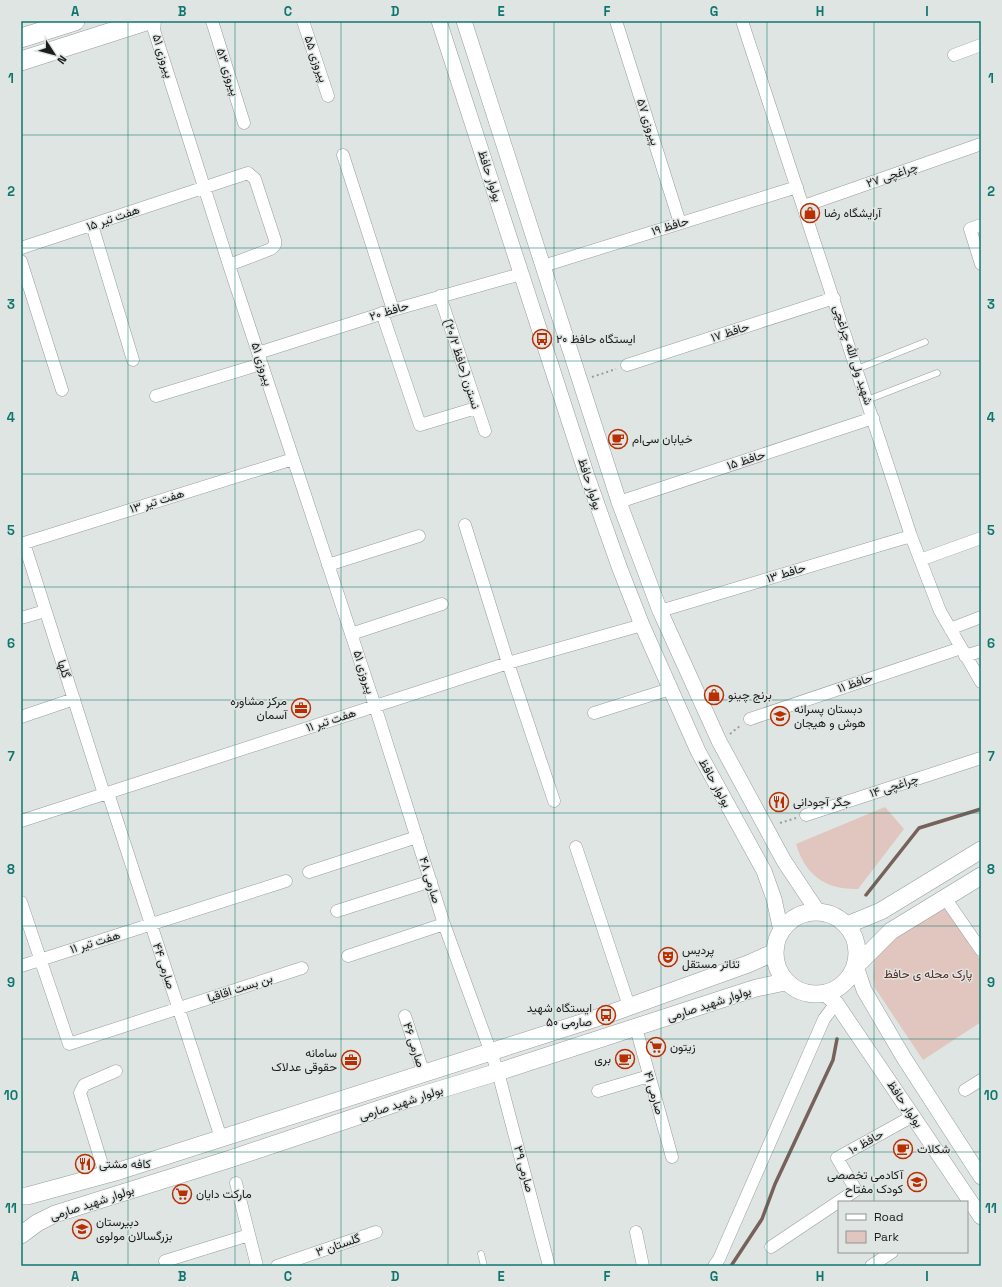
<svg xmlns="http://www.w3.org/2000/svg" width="1002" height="1287" font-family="'Space Grotesk',Vazirmatn,sans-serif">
<rect width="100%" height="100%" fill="#dfe5e3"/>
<path fill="#e1c6bf" d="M885,807L904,829L858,889C826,890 805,875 796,844Z
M944,907L952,915L981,961V1022L923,1060L875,988L873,976L876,950Z"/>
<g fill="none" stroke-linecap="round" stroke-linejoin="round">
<path stroke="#76615b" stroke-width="3.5" d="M866,895L919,828L981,809
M731,1266L762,1219L775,1184L833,1060L837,1039"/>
<g stroke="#989d9c" stroke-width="7">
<path id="service" d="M857,369L925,342
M867,400L937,373
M481,1254L484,1266"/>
</g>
<g stroke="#989d9c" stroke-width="13">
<path id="minor" d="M155,21L154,30L229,265L375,706L444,924L498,1072L549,1266
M212,21L244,123
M303,21L328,96
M616,21L680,223
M742,21L911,536L940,611L981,682
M954,55L981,45
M343,155L393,310
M804,206L981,144
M92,225L133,360
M981,225L970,229L981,264
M21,248L248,173L255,179L275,240V245L271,249L229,265
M21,261L62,390
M543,266L797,187
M440,296L485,431
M382,313L420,425L476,408
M258,353L393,310L521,274
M627,365L834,298
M156,396L261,364
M619,502L873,418
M465,525L508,663L554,801
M24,543L104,794
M21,544L293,459
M920,560L981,538
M328,565L419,536
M660,611L911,536
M21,618L45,611
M950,629L981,617
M351,634L442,604
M965,656L981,651
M594,713L670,689
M21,717L74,699
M750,719L961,648
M108,793L221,1138
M806,815L981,758
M21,821L508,663L642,625
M576,847L629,1006
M309,872L417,837
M945,898L981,950
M21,902L69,1044L302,968
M337,911L431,881
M348,956L444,924
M21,966L286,881
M405,1016L424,1074
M636,1028L672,1157
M965,1090L981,1080
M598,1091L649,1076
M105,1174L80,1093L84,1085L116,1071
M236,1183L257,1266
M636,1232L643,1266
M771,1247L856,1190L837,1158L913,1116
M165,1261L249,1235
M277,1266L376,1232
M714,1266L719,1259L824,1019L836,1003
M871,1266L892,1252"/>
</g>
<g stroke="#989d9c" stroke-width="16">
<path id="tertiary" d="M439,21L587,476L620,569L642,625L698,751L764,871L774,899L781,931
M464,21L619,502L660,611L719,741L784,861L818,912
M856,966L864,990L904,1058L981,1177
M825,994L836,1003L981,1217"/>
</g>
<g stroke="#989d9c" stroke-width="18">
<path id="secondary" d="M775 953a41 41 0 1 1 82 0a41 41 0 1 1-82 0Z
M847,925L881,911L981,850
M856,966L891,931L981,876
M21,1196H27L119,1171L606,1015L748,964L775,952
M21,1235L37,1223L55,1214L230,1159L409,1099L498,1072L756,988L785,982"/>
</g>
<g stroke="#989d9c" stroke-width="20">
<path id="primary" d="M21,38L75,21
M21,61L146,21"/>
</g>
<path stroke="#989d9b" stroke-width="2" stroke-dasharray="2 3" stroke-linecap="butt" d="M592,377L616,369
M730,734L741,725
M780,823L796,818"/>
<use href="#service" stroke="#fff" stroke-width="6"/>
<use href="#minor" stroke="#fff" stroke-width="12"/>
<use href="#tertiary" stroke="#fff" stroke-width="15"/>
<use href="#secondary" stroke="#fff" stroke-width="17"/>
<use href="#primary" stroke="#fff" stroke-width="19"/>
</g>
<path fill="none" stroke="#0f766e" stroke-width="1" stroke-opacity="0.55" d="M128,21V1266M235,21V1266M341,21V1266M448,21V1266M554,21V1266M661,21V1266M767,21V1266M874,21V1202M21,135H981M21,248H981M21,361H981M21,474H981M21,587H981M21,700H981M21,813H981M21,926H981M21,1039H981M21,1152H981M874,1252V1266"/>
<defs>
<g id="shop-ring" transform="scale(1)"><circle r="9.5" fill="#dfe5e3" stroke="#b92f01" stroke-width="1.5"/><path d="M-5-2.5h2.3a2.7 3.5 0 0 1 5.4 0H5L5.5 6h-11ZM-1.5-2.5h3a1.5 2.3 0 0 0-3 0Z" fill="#b92f01"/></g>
<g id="bus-ring" transform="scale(1)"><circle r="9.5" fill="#dfe5e3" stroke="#b92f01" stroke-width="1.5"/><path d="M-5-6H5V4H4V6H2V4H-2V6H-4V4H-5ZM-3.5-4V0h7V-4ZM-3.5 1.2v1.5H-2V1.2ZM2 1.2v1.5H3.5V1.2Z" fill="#b92f01"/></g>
<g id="cafe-ring" transform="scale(1)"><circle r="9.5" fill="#dfe5e3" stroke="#b92f01" stroke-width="1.5"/><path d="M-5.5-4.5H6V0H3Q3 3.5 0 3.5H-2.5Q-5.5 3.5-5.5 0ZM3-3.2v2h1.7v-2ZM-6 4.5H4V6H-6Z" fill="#b92f01"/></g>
<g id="office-ring" transform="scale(1)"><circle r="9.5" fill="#dfe5e3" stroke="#b92f01" stroke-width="1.5"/><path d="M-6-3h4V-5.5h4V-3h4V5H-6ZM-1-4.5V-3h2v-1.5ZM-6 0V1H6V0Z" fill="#b92f01"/></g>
<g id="school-ring" transform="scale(1)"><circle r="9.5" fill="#dfe5e3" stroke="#b92f01" stroke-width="1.5"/><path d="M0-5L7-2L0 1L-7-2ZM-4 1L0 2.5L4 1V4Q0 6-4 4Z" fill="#b92f01"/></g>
<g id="restaurant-ring" transform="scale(1)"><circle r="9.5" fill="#dfe5e3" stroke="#b92f01" stroke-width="1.5"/><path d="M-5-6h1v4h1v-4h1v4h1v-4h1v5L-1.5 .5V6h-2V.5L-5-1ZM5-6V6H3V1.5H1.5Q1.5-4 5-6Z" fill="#b92f01"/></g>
<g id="theatre-ring" transform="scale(1)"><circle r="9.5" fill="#dfe5e3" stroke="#b92f01" stroke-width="1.5"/><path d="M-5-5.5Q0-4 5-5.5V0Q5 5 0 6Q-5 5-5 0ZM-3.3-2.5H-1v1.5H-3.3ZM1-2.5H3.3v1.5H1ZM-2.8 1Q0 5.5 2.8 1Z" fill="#b92f01"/></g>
<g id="supermarket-ring" transform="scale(1)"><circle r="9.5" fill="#dfe5e3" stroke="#b92f01" stroke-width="1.5"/><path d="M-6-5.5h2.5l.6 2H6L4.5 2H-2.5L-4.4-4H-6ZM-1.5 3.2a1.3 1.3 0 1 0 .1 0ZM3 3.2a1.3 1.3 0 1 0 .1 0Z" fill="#b92f01"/></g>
</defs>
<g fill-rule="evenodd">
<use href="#shop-ring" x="810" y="213"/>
<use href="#bus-ring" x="542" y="339"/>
<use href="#cafe-ring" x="618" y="439"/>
<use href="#shop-ring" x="714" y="695"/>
<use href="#office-ring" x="301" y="708"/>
<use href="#school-ring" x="780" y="716"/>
<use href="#restaurant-ring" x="779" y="802"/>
<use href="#theatre-ring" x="668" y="957"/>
<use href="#bus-ring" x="606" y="1015"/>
<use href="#supermarket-ring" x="656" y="1047"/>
<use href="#cafe-ring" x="625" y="1059"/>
<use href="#office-ring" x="351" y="1060"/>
<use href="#cafe-ring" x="903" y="1149"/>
<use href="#restaurant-ring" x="85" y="1164"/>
<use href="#school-ring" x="917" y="1182"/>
<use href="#supermarket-ring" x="182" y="1194"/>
<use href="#school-ring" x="82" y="1229"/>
</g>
<g text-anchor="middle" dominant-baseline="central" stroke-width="3" stroke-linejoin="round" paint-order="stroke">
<g font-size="12" fill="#1b1d1c" stroke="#dfe5e3">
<text transform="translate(163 56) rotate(73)">پیروزی ۵۱</text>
<text transform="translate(316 59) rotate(71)">پیروزی ۵۵</text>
<text transform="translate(228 72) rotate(72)">پیروزی ۵۳</text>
<text transform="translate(648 122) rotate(72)">پیروزی ۵۷</text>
<text transform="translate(892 175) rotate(-19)">چراغچی ۲۷</text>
<text transform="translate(490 176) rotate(72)">بولوار حافظ</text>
<text transform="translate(113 218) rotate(-19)">هفت تیر ۱۵</text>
<text transform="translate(670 226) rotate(-17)">حافظ ۱۹</text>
<text transform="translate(389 311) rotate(-17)">حافظ ۲۰</text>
<text transform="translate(730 332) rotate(-18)">حافظ ۱۷</text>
<text transform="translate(853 355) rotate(72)">شهید ولی الله چراغچی</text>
<text transform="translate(262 364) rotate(72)">پیروزی ۵۱</text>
<text transform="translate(462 364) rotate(72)">نسترن (حافظ ۲۰/۲)</text>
<text transform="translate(746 460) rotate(-18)">حافظ ۱۵</text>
<text transform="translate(590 484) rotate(72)">بولوار حافظ</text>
<text transform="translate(157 501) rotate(-17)">هفت تیر ۱۳</text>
<text transform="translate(786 573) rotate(-17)">حافط ۱۳</text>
<text transform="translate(64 669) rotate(72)">گلها</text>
<text transform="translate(364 672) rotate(72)">پیروزی ۵۱</text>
<text transform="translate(855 683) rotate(-19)">حافظ ۱۱</text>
<text transform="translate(331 720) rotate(-18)">هفت تیر ۱۱</text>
<text transform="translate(715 783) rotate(61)">بولوار حافظ</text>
<text transform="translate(894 786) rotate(-18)">چراغچی ۱۴</text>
<text transform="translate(430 880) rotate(73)">صارمی ۴۸</text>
<text transform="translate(95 942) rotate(-17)">هفت تیر ۱۱</text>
<text transform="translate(164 966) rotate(72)">صارمی ۴۴</text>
<text transform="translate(240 988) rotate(-18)">بن بست اقاقیا</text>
<text transform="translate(709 1004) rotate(-18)">بولوار شهید صارمی</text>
<text transform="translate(414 1045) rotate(72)">صارمی ۴۶</text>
<text transform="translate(654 1093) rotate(74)">صارمی ۴۱</text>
<text transform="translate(401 1103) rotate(-18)">بولوار شهید صارمی</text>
<text transform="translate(905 1104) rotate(56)">بولوار حافظ</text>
<text transform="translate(866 1142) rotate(-29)">حافظ ۱۰</text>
<text transform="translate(524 1169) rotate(75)">صارمی ۳۹</text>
<text transform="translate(92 1203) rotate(-18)">بولوار شهید صارمی</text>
<text transform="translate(338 1245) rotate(-19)">گلستان ۳</text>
</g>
<g font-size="12" fill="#1b1d1c" stroke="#dfe5e3" text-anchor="start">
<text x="824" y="213">آرایشگاه رضا</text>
<text x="556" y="339">ایستگاه حافظ ۲۰</text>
<text x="632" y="439">خیابان سی‌ام</text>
<text x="728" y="695">برنج چینو</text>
<text x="287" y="701" text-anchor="end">مرکز مشاوره<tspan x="287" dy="14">آسمان</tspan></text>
<text x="794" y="709">دبستان پسرانه<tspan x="794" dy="14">هوش و هیجان</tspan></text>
<text x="793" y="802">جگر آجودانی</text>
<text x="682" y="950">پردیس<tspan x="682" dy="14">تئاتر مستقل</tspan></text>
<text x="592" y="1008" text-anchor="end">ایستگاه شهید<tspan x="592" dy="14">صارمی ۵۰</tspan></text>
<text x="670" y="1047">زیتون</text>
<text x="337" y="1053" text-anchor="end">سامانه<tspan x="337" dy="14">حقوقی عدلاک</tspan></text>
<text x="611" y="1059" text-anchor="end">بری</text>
<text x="917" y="1149">شکلات</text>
<text x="99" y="1164">کافه مشتی</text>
<text x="903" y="1175" text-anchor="end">آکادمی تخصصی<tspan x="903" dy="14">کودک مفتاح</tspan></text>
<text x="196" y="1194">مارکت دایان</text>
<text x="96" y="1222">دبیرستان<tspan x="96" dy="14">بزرگسالان مولوی</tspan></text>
</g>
<g font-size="12" fill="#57291e" stroke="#dfe5e3">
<text x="928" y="974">پارک محله ی حافظ</text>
</g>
</g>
<rect width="1002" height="1287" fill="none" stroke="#dfe5e3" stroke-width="44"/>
<rect x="838" y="1201" width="130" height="52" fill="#dfe5e3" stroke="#919593"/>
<rect x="846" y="1214" width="20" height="6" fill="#ffffff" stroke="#919593"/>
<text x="874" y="1221" font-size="12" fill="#1b1d1c">Road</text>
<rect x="846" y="1231" width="20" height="12" fill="#e1c6bf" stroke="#919593"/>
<text x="874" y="1241" font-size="12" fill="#1b1d1c">Park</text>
<g transform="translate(54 54) rotate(126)" stroke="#dfe5e3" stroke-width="3" paint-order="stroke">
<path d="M0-3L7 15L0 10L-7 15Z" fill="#1b1d1c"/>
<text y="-6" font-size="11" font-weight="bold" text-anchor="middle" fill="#1b1d1c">N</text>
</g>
<rect x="22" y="22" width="958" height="1243" fill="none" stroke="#0f766e" stroke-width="1.5"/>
<g font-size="13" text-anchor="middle" font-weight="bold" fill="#0f766e">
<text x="75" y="16">A</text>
<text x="182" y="16">B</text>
<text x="288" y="16">C</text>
<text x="395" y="16">D</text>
<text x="501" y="16">E</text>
<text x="607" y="16">F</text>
<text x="714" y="16">G</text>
<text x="820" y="16">H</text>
<text x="927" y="16">I</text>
<text x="11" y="83">1</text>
<text x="991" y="83">1</text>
<text x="11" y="196">2</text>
<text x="991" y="196">2</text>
<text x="11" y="309">3</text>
<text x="991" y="309">3</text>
<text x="11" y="422">4</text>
<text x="991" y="422">4</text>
<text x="11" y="535">5</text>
<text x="991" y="535">5</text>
<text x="11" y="648">6</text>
<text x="991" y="648">6</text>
<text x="11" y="761">7</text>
<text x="991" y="761">7</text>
<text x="11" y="874">8</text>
<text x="991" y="874">8</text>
<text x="11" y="987">9</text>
<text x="991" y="987">9</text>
<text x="11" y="1100">10</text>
<text x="991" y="1100">10</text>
<text x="11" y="1213">11</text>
<text x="991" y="1213">11</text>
<text x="75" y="1281">A</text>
<text x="182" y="1281">B</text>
<text x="288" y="1281">C</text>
<text x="395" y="1281">D</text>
<text x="501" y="1281">E</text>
<text x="607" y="1281">F</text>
<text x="714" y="1281">G</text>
<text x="820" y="1281">H</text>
<text x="927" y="1281">I</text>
</g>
</svg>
